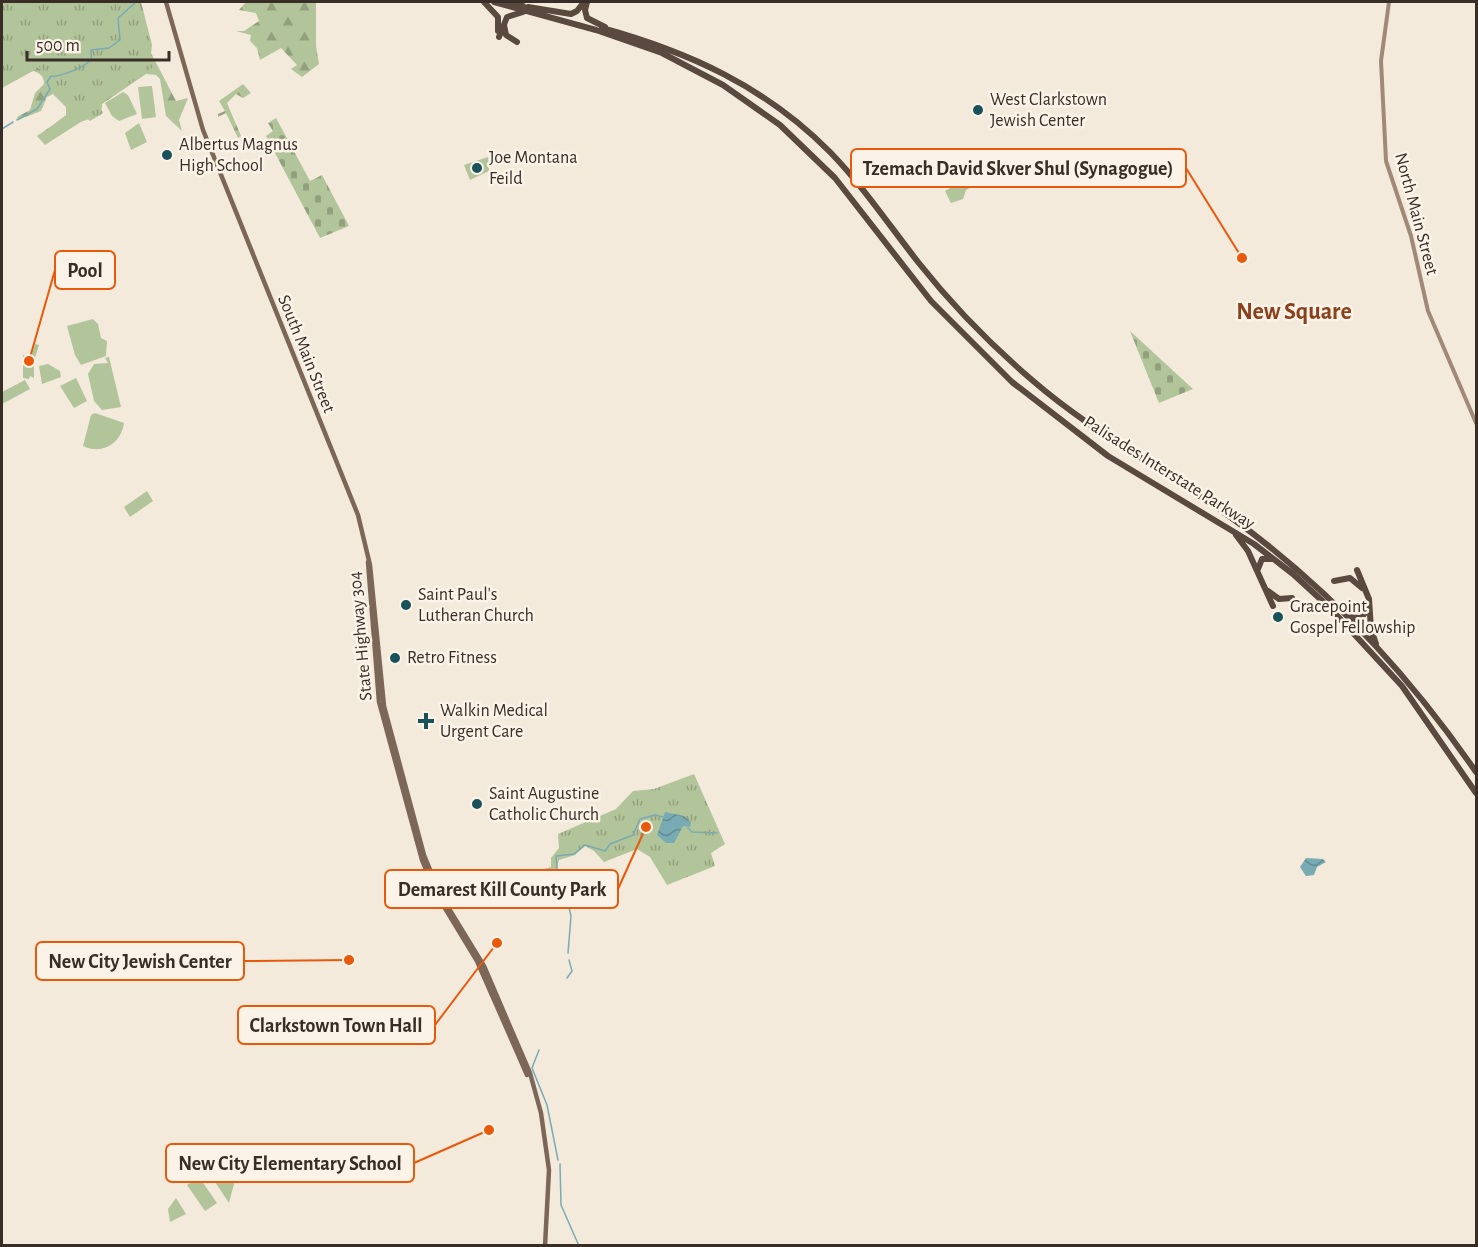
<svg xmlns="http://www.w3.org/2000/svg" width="1478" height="1247" font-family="'Alegreya Sans',sans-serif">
<defs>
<pattern id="forest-firs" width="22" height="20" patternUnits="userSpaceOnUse" patternTransform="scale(1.5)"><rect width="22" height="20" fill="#b2c499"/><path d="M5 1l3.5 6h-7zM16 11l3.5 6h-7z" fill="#92a07d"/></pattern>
<pattern id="cemetery-stones" width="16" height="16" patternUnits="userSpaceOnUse" patternTransform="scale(1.5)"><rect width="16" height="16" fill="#b2c499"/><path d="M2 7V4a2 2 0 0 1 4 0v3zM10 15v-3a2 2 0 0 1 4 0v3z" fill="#92a07d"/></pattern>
<pattern id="park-tufts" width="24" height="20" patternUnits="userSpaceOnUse" patternTransform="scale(1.5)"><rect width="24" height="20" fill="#b2c499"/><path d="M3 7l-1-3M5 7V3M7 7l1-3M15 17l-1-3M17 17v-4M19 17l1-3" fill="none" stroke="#92a07d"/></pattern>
<pattern id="water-waves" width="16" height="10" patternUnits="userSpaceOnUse" patternTransform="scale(1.5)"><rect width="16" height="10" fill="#78abb3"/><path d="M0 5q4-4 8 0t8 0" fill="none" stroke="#638c92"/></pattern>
</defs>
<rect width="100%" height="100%" fill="#f3eadb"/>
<path fill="#b2c499" d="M152,86L156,117L142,119L138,87Z
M123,92L128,95L137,114L119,121L112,116L105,103Z
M139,123L147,142L131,150L125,133Z
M488,157L489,171L470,180L464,165Z
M965,164L974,186L966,190L963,199L951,203L945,191L955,185L952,179L957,176L954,170Z
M93,319L98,324L101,338L107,341L106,356L81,365L75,355L67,326Z
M35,344L39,345L34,361V378L30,376L29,379L23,378V355L31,357Z
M109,357L121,407L102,410L94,401L88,374L94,364L108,363L105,358Z
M48,364L60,371L61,377L42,384L39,366Z
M76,378L87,401L74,408L60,386Z
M25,380L30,389L2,404V392Z
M95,413L124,423C121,444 102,455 83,446L91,415Z
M147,491L153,501L130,517L124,507Z
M199,1177L217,1203L205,1211L187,1185Z
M235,1180L229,1203L215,1182Z
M176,1198L186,1214L170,1222L168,1209Z"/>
<path fill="url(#forest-firs)" d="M114,2H141L152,45L151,53L176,101L188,98L179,120L182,131L166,116L160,79L156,75L146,74L105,102L102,104L101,115L39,136L66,115V107L53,94L47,97L41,111L18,120L17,117L30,110L35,93L44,84C44,76 40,73 33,71L2,88V64L37,66L44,74Z
M246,2H316V46L319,64L302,77L291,69L297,65L281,48L260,60L257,48L250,41L251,35L236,31H244L259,21L256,13L239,10Z
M243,84L251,93L243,98L236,94L227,103L241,136L238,138L226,113L218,117V114L225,111L219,101Z"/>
<path fill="url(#cemetery-stones)" d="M276,118L310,181L322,175L349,226L320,238L266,136L273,131L268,123Z
M1130,331L1193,389L1159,403Z"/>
<path fill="url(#park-tufts)" d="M2,2H139L152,46L147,48L153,67L99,105L103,113L90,121L87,118L45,145L37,136L70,113L38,66L2,86Z
M694,774L725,844L711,853L715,866L667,885L650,857L637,849L604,862L594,851L585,846L575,855L559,860C555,870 558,891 566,899L552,904L540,870L551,867V858L559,848L558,834L616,809L633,791L654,789Z"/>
<path fill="url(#water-waves)" d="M665,812L684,816L691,822L690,827L683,826L674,843H666L657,835Z
M1306,858L1323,859L1326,862L1317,867L1314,875L1306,876L1300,867Z"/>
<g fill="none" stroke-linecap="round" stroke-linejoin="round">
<path stroke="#78abb3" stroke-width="1.5" d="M17,120L37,109L50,89L47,82L51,76C58,78 88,66 91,59C92,56 91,53 91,50L109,48L120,40L118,18L136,2
M2,129L13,122
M688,828L692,832L717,833
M568,953L571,916L568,903L559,893L556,856L574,854L585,845L605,851L610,844L633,835L640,819L655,815L663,817
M567,978L572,971L569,960
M539,1050L532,1068L547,1105L558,1160
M560,1164L561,1205L579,1246"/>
<path stroke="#a08977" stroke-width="4" d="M1389,2L1381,61L1386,161L1411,236L1428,311L1476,423"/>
<path stroke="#7b6657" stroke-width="4.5" d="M166,2L203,130L358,515L370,565L384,706L424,855L440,894L484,966L530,1073L541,1113L549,1170L545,1246
M368,562L379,702L422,860L437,895L477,961L527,1075"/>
<path stroke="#59493e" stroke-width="6" d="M484,2L498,17V31
M494,2L596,30L662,53L723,85L780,125L835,178L931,301L1012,382L1108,456L1254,544L1293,574L1330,608L1402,686L1476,793
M509,2L523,6
M587,2L585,10L587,18L605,27
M528,7L571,14L577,11L584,2
M504,25L506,35L517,42
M602,28C689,52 766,87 830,152C863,186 889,225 918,262C952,305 990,344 1032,380C1093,433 1164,469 1229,516C1326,585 1409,675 1476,772
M499,37L507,17L523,12
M1236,535L1248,551L1273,606
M1258,569L1262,559H1273
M1357,570L1369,599L1371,629L1376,644
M1334,581L1350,578L1362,588
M1268,591L1279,599L1292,598
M1349,617L1361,618L1369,608"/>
</g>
<g fill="#1a525c" stroke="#fbf3e7" stroke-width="2">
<circle cx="978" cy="110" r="6"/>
<circle cx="167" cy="155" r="6"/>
<circle cx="477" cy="168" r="6"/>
<circle cx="406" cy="605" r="6"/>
<circle cx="1278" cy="617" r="6"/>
<circle cx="395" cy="658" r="6"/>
<path d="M423 712h6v6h6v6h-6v6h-6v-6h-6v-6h6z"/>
<circle cx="477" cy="804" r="6"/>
</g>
<g text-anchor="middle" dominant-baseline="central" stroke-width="5" stroke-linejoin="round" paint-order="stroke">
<g font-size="18" fill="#382e27" stroke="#fbf3e7" text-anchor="start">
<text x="990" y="100">West Clarkstown<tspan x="990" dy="21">Jewish Center</tspan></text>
<text x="179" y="145">Albertus Magnus<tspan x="179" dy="21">High School</tspan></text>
<text x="489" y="158">Joe Montana<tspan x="489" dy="21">Feild</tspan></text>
<text x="418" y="595">Saint Paul's<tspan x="418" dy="21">Lutheran Church</tspan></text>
<text x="1290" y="607">Gracepoint<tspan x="1290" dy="21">Gospel Fellowship</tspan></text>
<text x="407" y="658">Retro Fitness</text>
<text x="440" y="711">Walkin Medical<tspan x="440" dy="21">Urgent Care</tspan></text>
<text x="489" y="794">Saint Augustine<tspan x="489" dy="21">Catholic Church</tspan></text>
</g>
<g font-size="18" fill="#382e27" stroke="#fbf3e7">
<text transform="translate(1416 214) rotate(75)">North Main Street</text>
<text transform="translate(306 354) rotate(68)">South Main Street</text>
<text transform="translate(1169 473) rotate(32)">Palisades Interstate Parkway</text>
<text transform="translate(361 636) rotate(-95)">State Highway 304</text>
</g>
<g font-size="24" font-weight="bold" fill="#8c3f1b" stroke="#fbf3e7">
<text x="1294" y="312">New Square</text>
</g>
</g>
<path fill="none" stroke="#e8590c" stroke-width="2" d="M1242 258L1186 168M29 361L55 270M646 827L618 889M349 960L244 961M497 943L435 1025M489 1130L414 1163"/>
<g fill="#e8590c" stroke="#fbf3e7" stroke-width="2">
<circle cx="1242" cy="258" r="6"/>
<circle cx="29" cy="361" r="6"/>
<circle cx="646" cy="827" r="6"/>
<circle cx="349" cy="960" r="6"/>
<circle cx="497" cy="943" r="6"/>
<circle cx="489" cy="1130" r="6"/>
</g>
<g fill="#fbf3e7" stroke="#e8590c" stroke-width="2">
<rect x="851" y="149" width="335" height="38" rx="6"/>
<rect x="55" y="251" width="60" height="38" rx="6"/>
<rect x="385" y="870" width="233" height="38" rx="6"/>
<rect x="36" y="942" width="208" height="38" rx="6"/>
<rect x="238" y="1006" width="197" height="38" rx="6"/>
<rect x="166" y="1144" width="248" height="38" rx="6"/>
</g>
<g font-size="20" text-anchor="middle" font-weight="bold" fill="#382e27">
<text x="1018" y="175">Tzemach David Skver Shul (Synagogue)</text>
<text x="85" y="277">Pool</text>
<text x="502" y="896">Demarest Kill County Park</text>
<text x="140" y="968">New City Jewish Center</text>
<text x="336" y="1032">Clarkstown Town Hall</text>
<text x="290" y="1170">New City Elementary School</text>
</g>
<rect width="1478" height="1247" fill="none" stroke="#382e27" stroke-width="6"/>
<path d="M27 51v9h142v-9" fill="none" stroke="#382e27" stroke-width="3"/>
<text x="36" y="51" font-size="18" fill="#382e27" stroke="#fbf3e7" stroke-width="4.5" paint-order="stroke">500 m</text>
</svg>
